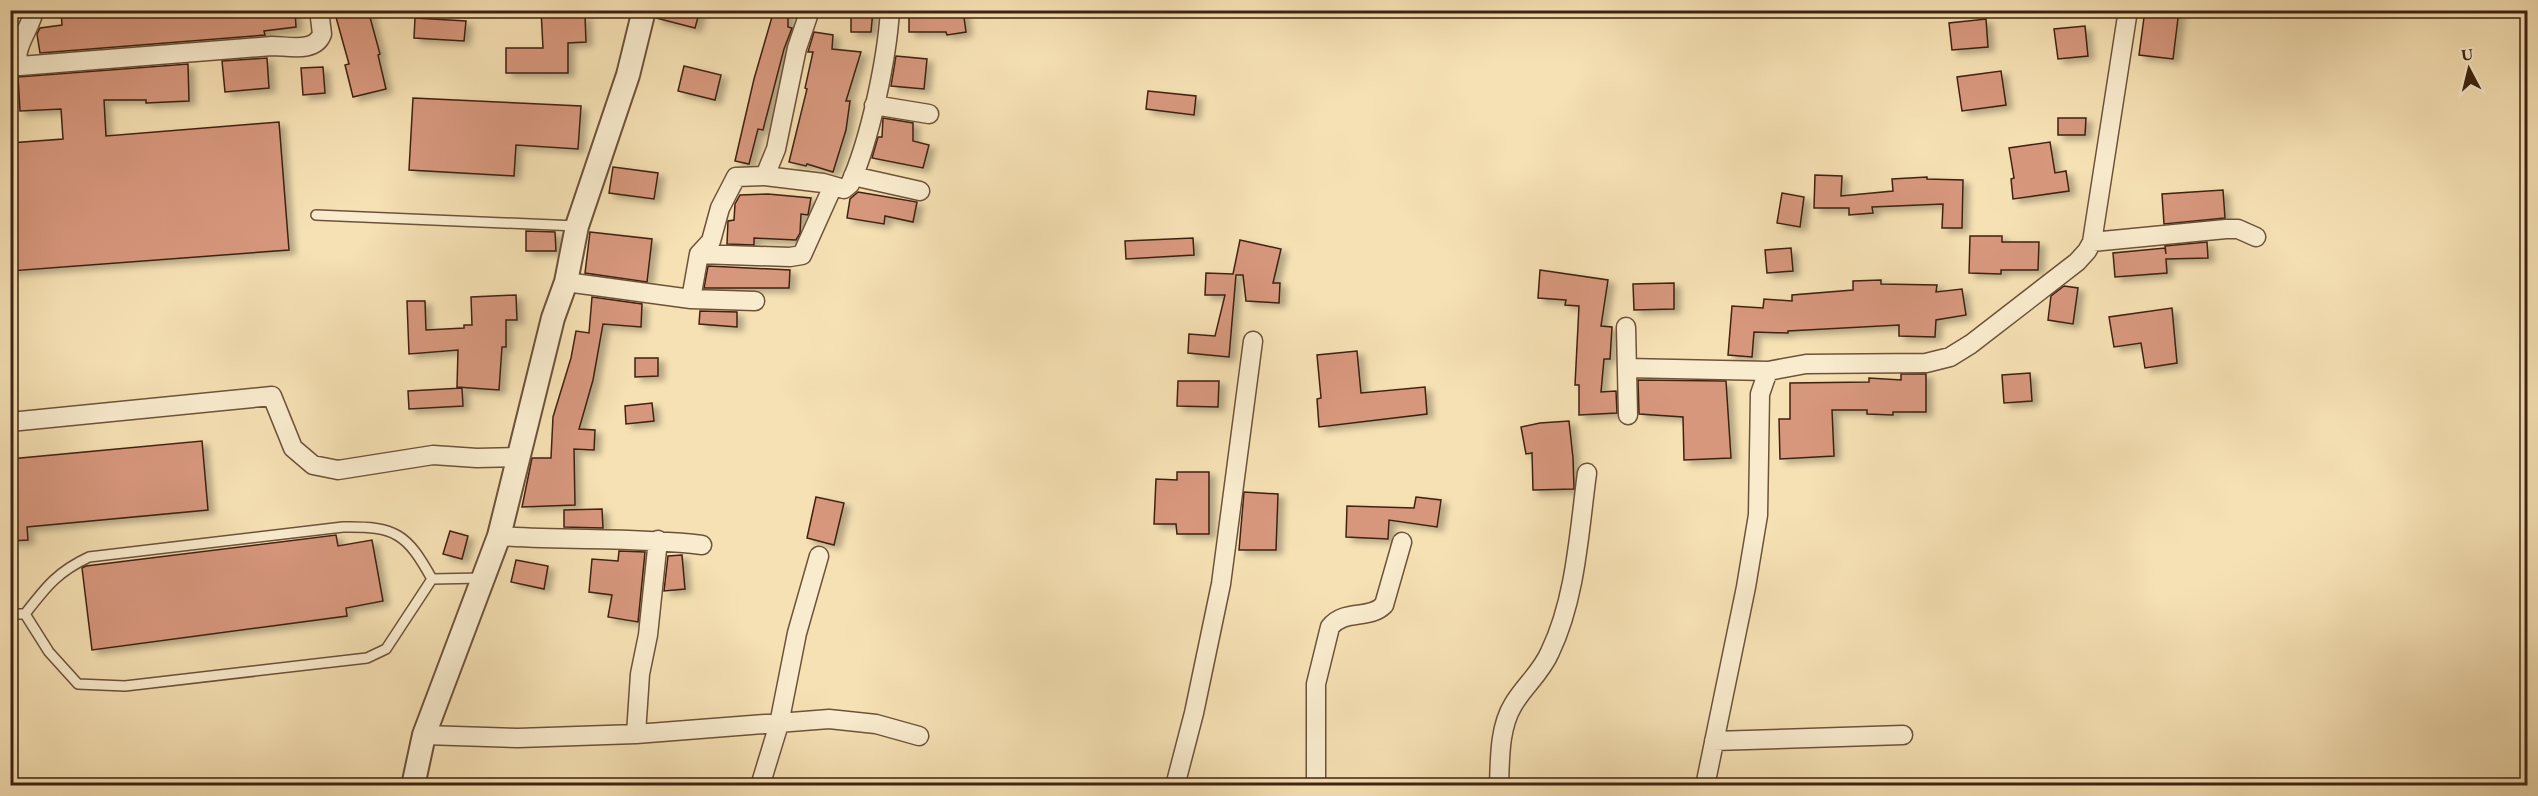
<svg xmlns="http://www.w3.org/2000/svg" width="2538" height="796" font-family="'EB Garamond',serif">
<defs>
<filter id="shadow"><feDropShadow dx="6" dy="4" stdDeviation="3" flood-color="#0004"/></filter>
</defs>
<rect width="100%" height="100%" fill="#f6e1b4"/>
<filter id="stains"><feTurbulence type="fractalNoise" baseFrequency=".00333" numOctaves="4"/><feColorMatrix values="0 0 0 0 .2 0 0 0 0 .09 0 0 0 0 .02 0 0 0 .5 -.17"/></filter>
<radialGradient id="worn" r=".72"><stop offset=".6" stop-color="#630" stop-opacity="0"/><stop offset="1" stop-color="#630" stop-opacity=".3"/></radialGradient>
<path fill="#d7977d" stroke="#3f2211" stroke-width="1.5" filter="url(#shadow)" d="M61,10H113L114,15L166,13L176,10H295L296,27L264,31L265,35L40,53L37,34L40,28L62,25Z
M334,10H368L380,54L378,55L386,89L353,97L345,65L349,64Z
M541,10H573V16H585L586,42L568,43V73H506V48H543Z
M657,10H700L695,28L656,18Z
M774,10H788V27L792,28L784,49L763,130L758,129L749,164L735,161L754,79Z
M851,10H873L871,32H851Z
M909,10H963L966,32L947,35L946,32H909Z
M2145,10H2179L2173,59L2139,55Z
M415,18L466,21L464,41L414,38Z
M1986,19L1988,47L1952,50L1949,23Z
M2085,26L2088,56L2058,59L2054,29Z
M814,32L833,35L832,49L861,52L846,101H850L846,130L833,172L807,164L806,166L789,162L807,89L805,88L813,52H808Z
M896,56L927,59L924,89L891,86Z
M267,58L269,88L225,92L222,61Z
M188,64L189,101L146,103V100H104L106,136L279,122L289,250L10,271V143L63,139L61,109L20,111L18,77Z
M684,66L721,75L715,100L678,91Z
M323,67L325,93L303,95L301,68Z
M2001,71L2006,105L1962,111L1957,77Z
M1148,91L1196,96L1194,115L1146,109Z
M413,98L581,106L578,149L516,145L514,176L409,170Z
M883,118L913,123V141L929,145L923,168L872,158L878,137H882Z
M2058,118H2086L2085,135H2058Z
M2050,142L2055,173L2066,171L2069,191L2013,199L2011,179L2014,178L2009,148Z
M613,167L658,173L654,199L609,193Z
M1815,175L1842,176L1841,196L1893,191L1892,179L1927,177V179L1963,180L1962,228H1942L1943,204L1872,207L1873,213L1849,215V208H1814Z
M2223,190L2225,218L2164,224L2162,194Z
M858,192L917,202L913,222L885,216L884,224L847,218L850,199Z
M1782,193L1804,197L1800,227L1777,223Z
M768,194L811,198L808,215L801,214L800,233L796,240L754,238V245L727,244L728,221L734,220L735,204L740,195Z
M526,231L555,232L556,251H526Z
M590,232L652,239L647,282L585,273Z
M1970,236H2002V242H2039L2038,270H2001V274L1969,273Z
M1193,238L1194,255L1126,259L1125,241Z
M1240,240L1281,249L1273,283H1280L1279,303L1246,301L1243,275H1236L1229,357L1188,353L1189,334L1215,336L1225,295H1205L1206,273L1233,274Z
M2207,242L2208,258L2166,259L2167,273L2115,277L2113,253L2165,248L2166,254L2165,246Z
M1791,248L1793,271L1767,273L1765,250Z
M708,266L790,270L789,288H704Z
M1540,270L1608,280L1601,326L1612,327L1610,359H1604L1601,392L1616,391L1617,413L1579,415V385H1575L1579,306L1565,305L1566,300L1538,298Z
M1881,280V284L1937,285L1936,292L1962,289L1966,315L1936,320L1935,337L1899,336V325L1788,331V333L1754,332L1752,357L1728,355L1732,306L1763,308L1764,299L1792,301V295L1853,290V281Z
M1674,283V309L1634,310L1633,284Z
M2064,286L2078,288L2073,324L2048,320L2051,296Z
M516,295L517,320H506V347H502L499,390L457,387L458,350L409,354L407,301H425L426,330L464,328V325H472L471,297Z
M592,297L642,304L641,327L603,324L593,380L579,429L595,430L594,450L574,449L575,505L522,507L532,458H551L553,417L571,358L576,331L589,333Z
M2172,308L2177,363L2145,368L2141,343L2114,347L2109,317Z
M700,311L737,312V327L699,324Z
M1357,351L1361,393L1425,387L1427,414L1319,427L1317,399L1321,398L1317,355Z
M635,358H658V376L635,377Z
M2030,373L2032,401L2004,403L2002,375Z
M1901,374H1926V412H1893V415L1867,414V410H1832L1834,456L1780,459L1779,419H1790V383L1869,382V378L1901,380Z
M1638,380L1726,381L1731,458L1684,460L1683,417L1639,414Z
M1178,381H1219L1218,407L1177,406Z
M462,388L463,406L409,409L408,391Z
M652,403L654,421L626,424L625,406Z
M1569,421L1573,458L1574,489L1533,490L1532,453L1526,454L1521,427L1540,423Z
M202,441L208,510L27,527L28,540L10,541V459Z
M1177,472H1209V534H1177L1176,524H1154L1156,479L1177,480Z
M1244,492L1278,494L1276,550H1239Z
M816,497L844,503L834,545L807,538Z
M1416,497L1441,500L1437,527L1389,520L1388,539L1346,537L1347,506L1414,508Z
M602,509L603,528L564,527V510Z
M450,531L468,536L462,559L443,554Z
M336,535L338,546L372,540L383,601L346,608L347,616L92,650L82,568L86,566Z
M619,551L645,552L638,622L608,617L612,595L589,592L592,559L618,561Z
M682,555L685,589L664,591L668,556Z
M516,560L548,566L544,589L511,582Z"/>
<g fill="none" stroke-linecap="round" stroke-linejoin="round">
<g stroke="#6d523a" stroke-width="12">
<path id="service" d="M316,215L577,226
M10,614H25L49,652L78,684L125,686L367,658L386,649L432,579L483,578
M25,614C46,587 57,572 89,557L343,527C396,526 407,534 432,579"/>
</g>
<g stroke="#6d523a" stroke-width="21">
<path id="minor" d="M34,10C32,27 10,51 20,66L272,46C289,46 315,53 322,34L319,10
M874,105L929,114
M765,176L823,183L844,189L850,184C870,140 887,59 890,10
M853,176L920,191
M2092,242L2226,229H2238L2256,237
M699,254L790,257L802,255L833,186
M566,282L691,299L699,254L711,241L720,208L736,177L765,176L776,149L797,48L810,10
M691,299L755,301
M1626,327L1628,415
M1627,368L1768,371L1806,364L1926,363L1950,357L1971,344L2077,262L2087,251L2092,242L2128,10
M10,422L272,396L293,448L313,465L338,470L433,455L477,458L518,457
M499,536C567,541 635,537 702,545
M636,734L640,674L648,635L658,540
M424,735L518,738L636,734L829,719L876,724L919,736
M1714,741L1903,735
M760,786L779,724L797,633L819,556
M1175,786L1194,713L1221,584L1253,341
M1316,786V684L1330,627C1344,609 1369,620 1384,605L1402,542
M1499,786C1500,760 1499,728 1513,705C1524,686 1541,673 1550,652C1576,598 1579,532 1587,473
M1705,786L1746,587L1758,515L1760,394L1768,371"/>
</g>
<g stroke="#6d523a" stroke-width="26">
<path id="tertiary" d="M413,786L424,735L499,536L553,318L566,282L577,226L628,75L644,10"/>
</g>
<use href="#service" stroke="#f9ecce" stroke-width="9"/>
<use href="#minor" stroke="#f9ecce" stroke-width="18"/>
<use href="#tertiary" stroke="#f9ecce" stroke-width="22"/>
</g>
<rect width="2538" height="796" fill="none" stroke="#f6e1b4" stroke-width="36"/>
<rect x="12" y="12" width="2514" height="772" fill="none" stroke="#3f2211" stroke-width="3"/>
<rect x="18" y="18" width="2502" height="760" fill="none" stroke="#3f2211" stroke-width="1.5"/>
<g transform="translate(2469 69) rotate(353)" stroke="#f9ecce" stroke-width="4.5" paint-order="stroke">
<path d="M0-4.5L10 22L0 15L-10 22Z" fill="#3f2211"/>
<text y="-9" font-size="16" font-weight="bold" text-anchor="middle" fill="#3f2211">U</text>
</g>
<rect width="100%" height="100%" filter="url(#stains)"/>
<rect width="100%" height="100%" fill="url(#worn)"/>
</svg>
